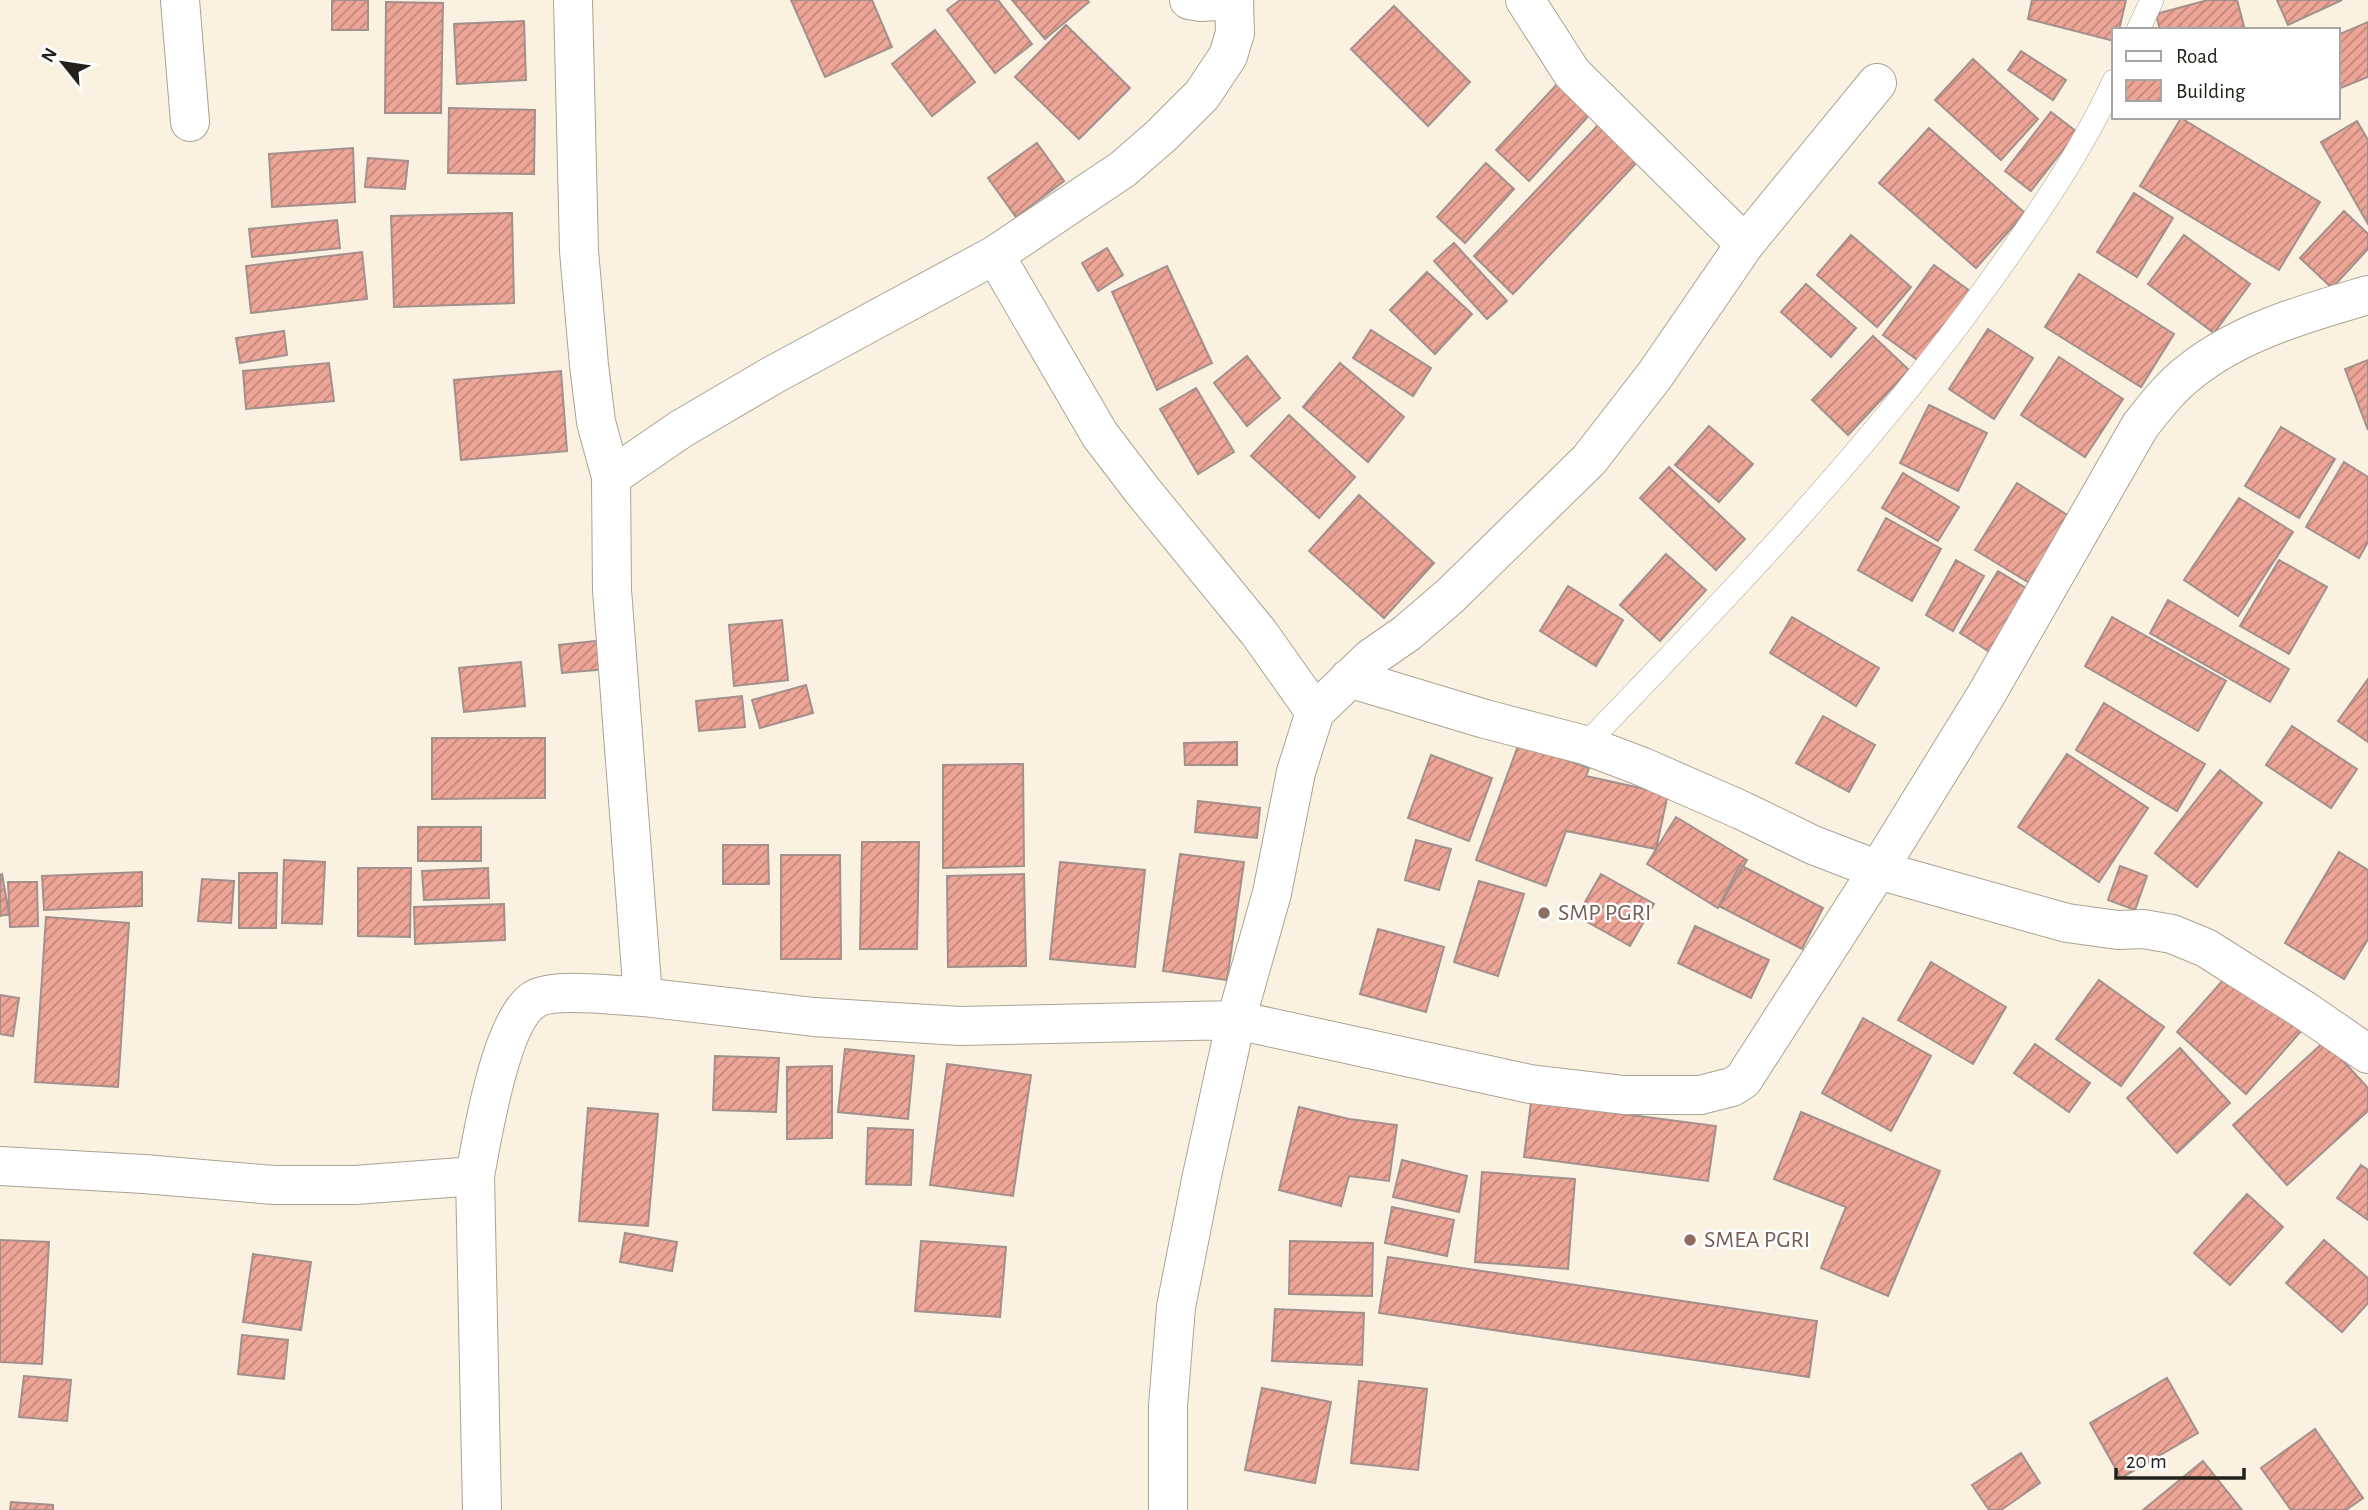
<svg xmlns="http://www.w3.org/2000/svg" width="2368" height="1510" font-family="'Alegreya Sans',sans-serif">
<defs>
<pattern id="building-hatch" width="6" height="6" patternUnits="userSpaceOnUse" patternTransform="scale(1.75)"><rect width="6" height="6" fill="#eda597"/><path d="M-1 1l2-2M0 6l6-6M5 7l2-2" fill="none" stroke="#c0867a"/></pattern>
</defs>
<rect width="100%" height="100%" fill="#fbf1e1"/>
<path fill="url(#building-hatch)" stroke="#a3908c" stroke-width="2" d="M332,0H368V30H332Z
M791,0H872L892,47L825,77Z
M960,0H998L1032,44L995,73L947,10Z
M1012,0H1087L1089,2L1045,39Z
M2032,0H2126L2119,30H2114V41L2028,19Z
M2208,0H2237L2245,30H2160L2156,14Z
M2277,0H2342L2288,25Z
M386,2L443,3L441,113H385Z
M1394,6L1470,82L1428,126L1351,49Z
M524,21L526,80L457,84L454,24Z
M2368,22V77L2338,89V35Z
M1066,25L1130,88L1079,139L1015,77Z
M935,30L975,82L932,116L892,64Z
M2021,51L2066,80L2053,100L2008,70Z
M1973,59L2038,119L2001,160L1935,100Z
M1560,81L1593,111L1529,181L1496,150Z
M449,108L535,110L534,174L448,173Z
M2051,112L2077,132L2031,191L2005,171Z
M2181,118L2320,202L2279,270L2140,186Z
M2357,121L2368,140V224L2321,142Z
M1601,122L1640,159L1513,294L1474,256Z
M1929,128L2025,213L1976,268L1879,183Z
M1037,143L1064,181L1016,217L988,178Z
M353,148L355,202L272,207L269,154Z
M368,158L408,161L405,189L365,187Z
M1486,163L1514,189L1465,243L1437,217Z
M2134,193L2173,218L2137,277L2097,252Z
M2344,211L2368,234V249L2332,288L2300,258Z
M512,213L514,303L394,307L391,216Z
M337,220L340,248L252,257L249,229Z
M1851,235L1911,287L1877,327L1817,275Z
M2184,235L2250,284L2214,333L2148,284Z
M1454,243L1507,301L1487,319L1434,261Z
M1107,248L1123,275L1098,291L1082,263Z
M362,252L367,299L251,313L246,266Z
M1934,265L1970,291L1919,361L1883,335Z
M1167,266L1212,363L1157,390L1112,292Z
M1427,272L1472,314L1435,354L1390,310Z
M2079,274L2174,334L2141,387L2045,327Z
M1806,284L1856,328L1831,357L1781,312Z
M1988,329L2033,358L1994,419L1949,389Z
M1371,330L1431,368L1413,396L1353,358Z
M284,331L287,355L240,363L236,338Z
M1873,336L1909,370L1848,435L1812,400Z
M1247,356L1280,398L1247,426L1214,383Z
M2059,357L2123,399L2085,457L2021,415Z
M2368,360V430L2345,369Z
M329,363L334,401L246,409L243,371Z
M1340,363L1404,417L1368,462L1303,407Z
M561,371L567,451L461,460L454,380Z
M1196,388L1234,452L1198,474L1160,409Z
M1929,405L1987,433L1958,491L1900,463Z
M1289,415L1355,477L1319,518L1251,456Z
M1709,426L1753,464L1719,502L1675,465Z
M2281,427L2335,459L2299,518L2245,486Z
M2344,462L2368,477V542L2359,558L2306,527Z
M1669,467L1745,539L1716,570L1640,498Z
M1903,473L1959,507L1938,541L1882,508Z
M2017,483L2072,518L2031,584L1975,550Z
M1359,495L1434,563L1384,618L1309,551Z
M2239,498L2293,532L2238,616L2184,580Z
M1886,518L1941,549L1912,601L1858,570Z
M1666,554L1706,590L1660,641L1620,605Z
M1956,560L1984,576L1953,631L1926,615Z
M2279,560L2327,587L2289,654L2240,626Z
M1998,571L2034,593L1996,656L1960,633Z
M1568,586L1623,620L1596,666L1540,631Z
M2168,600L2289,669L2270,702L2150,633Z
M1792,617L1879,668L1856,706L1770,653Z
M2112,617L2226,681L2198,731L2085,666Z
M782,620L788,680L734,686L729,625Z
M604,640L607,669L562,673L559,645Z
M521,662L525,706L464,712L459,668Z
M2368,679V742L2338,721Z
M806,685L813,713L760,728L752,700Z
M742,696L745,727L699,731L696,701Z
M2104,703L2205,764L2177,811L2076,750Z
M1823,716L1875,745L1849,792L1796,763Z
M2292,726L2357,769L2331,808L2266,765Z
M432,738H545V798L432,799Z
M1237,742V765H1185L1184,743Z
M1519,743L1589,768L1586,776L1668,794L1656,849L1566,831L1546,886L1476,860Z
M2067,754L2148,808L2099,882L2018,827Z
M1431,755L1492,778L1469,841L1408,818Z
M1023,764L1024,866L943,868V765Z
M2220,770L2262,803L2197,887L2155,853Z
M1198,801L1260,808L1257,838L1195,832Z
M1676,817L1747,860L1718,908L1647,864Z
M418,827H481V861H418Z
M1416,840L1451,849L1439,890L1405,880Z
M862,842H919L917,949H860Z
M723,845H768L769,884H723Z
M2339,852L2368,870V939L2344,979L2285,943Z
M1180,854L1244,862L1227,980L1163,971Z
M781,855H840L841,959H781Z
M284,860L325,862L322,924L282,923Z
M1060,862L1145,870L1135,967L1050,959Z
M1740,865L1823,908L1802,949L1719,906Z
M2120,866L2147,876L2135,910L2108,900Z
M358,868H411L410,937L358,936Z
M488,868L489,898L424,900L422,871Z
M142,872V906L44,910L42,876Z
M239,873H277L276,928H239Z
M2,874L9,914L0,916V875Z
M1024,874L1026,966L948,967L947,876Z
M1601,874L1654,904L1630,946L1577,916Z
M202,879L234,881L231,923L198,921Z
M1479,881L1524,894L1498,976L1454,962Z
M8,882H37L38,926L10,927Z
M504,904L505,940L415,944L414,907Z
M46,917L129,923L118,1087L35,1082Z
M1695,926L1769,960L1751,998L1678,963Z
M1378,929L1444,947L1426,1012L1360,994Z
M1931,962L2006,1007L1973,1064L1898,1020Z
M2233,969L2302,1030L2246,1094L2177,1032Z
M2099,980L2164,1027L2121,1086L2056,1039Z
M0,995L19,998L13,1036L0,1034Z
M1863,1018L1931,1056L1891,1131L1822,1093Z
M2325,1041L2368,1088V1111L2287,1185L2233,1125Z
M2035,1044L2090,1083L2069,1112L2014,1073Z
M2180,1048L2230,1103L2177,1153L2127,1098Z
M845,1049L914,1056L908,1119L838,1112Z
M715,1056L779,1058L776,1112L713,1110Z
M947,1064L1031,1075L1013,1196L930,1185Z
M832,1066V1138L787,1139V1067Z
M1531,1102L1716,1126L1708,1181L1524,1157Z
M1299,1107L1349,1119L1397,1125L1389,1181L1349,1176L1341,1206L1279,1190Z
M588,1108L658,1114L648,1226L579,1221Z
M1801,1112L1940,1171L1888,1296L1821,1268L1846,1207L1774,1179Z
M868,1128L913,1130L911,1185L866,1184Z
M1402,1160L1467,1176L1459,1212L1393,1197Z
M2361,1165L2368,1170V1220L2337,1198Z
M1482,1172L1575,1179L1568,1269L1475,1262Z
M2247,1194L2283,1227L2230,1285L2194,1253Z
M1392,1207L1454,1220L1447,1256L1385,1243Z
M625,1233L677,1242L672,1271L620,1262Z
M0,1240L49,1242L42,1364L0,1362Z
M2324,1240L2368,1278V1303L2342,1332L2286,1283Z
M921,1241L1006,1247L1000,1317L915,1311Z
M1290,1241L1373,1243L1372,1296L1289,1294Z
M253,1254L311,1262L301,1330L243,1322Z
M1388,1257L1817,1321L1809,1377L1379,1313Z
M1275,1309L1364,1313L1362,1365L1272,1361Z
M242,1335L288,1340L284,1379L238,1374Z
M24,1376L71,1380L67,1421L19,1417Z
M2167,1378L2198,1433L2121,1478L2090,1423Z
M1359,1381L1427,1389L1418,1470L1351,1463Z
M1262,1388L1331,1402L1315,1483L1245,1470Z
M2315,1429L2363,1498L2346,1510H2291L2261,1468Z
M2021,1453L2040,1483L2001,1510H1989L1972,1485Z
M2203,1461L2242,1510H2143Z
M11,1502L53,1505V1510H10Z"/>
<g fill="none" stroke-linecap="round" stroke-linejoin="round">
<g stroke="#aba394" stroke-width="24">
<path id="service" d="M2138,30L2152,0
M1585,745C1727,598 1870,449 1989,283C2035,219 2081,152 2114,81"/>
</g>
<g stroke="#aba394" stroke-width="40">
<path id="minor" d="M180,0L190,122
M1189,0L1201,2L1234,0
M1525,0L1572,73L1745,244
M995,255L1100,435L1142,490L1259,633L1315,712
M611,477L681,429L773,375L995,255L1123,169L1162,135L1202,95L1228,56L1235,33L1234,0
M1349,678L1485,719L1585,745L1643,767L1741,810L1813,845L1878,870L2067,923L2118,930L2143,929L2172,934L2206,948L2304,1010L2368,1054
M643,997L814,1017L960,1026L1236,1020L1530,1084L1624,1095H1700L1732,1087L1743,1080L1878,870L1986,695L2140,426C2155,407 2171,386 2191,371C2241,331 2307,313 2368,295
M0,1166L144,1174L274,1185H355L475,1176
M482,1510L475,1176C482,1137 501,1019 535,999C556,987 618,996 643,997L612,590L611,477L596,422L589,365L579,251L573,0
M1168,1510V1406L1176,1307L1201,1180L1236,1020L1272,893L1296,772L1315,712L1371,658L1407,633L1450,596L1589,460L1655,375L1745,244L1877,83"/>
</g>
<use href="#service" stroke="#fff" stroke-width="23"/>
<use href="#minor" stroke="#fff" stroke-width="38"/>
</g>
<g fill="#8d6e63" stroke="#fff" stroke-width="2.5">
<circle cx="1544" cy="913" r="7"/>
<circle cx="1690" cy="1240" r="7"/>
</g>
<g text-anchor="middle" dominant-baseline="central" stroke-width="5" stroke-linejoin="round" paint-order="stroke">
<g font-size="24" fill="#785e54" stroke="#fff" text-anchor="start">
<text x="1558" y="913">SMP PGRI</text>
<text x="1704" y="1240">SMEA PGRI</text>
</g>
</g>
<rect x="2112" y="28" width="228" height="91" fill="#ffffff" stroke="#a7a6a4" stroke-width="2"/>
<rect x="2126" y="51" width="35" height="10" fill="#ffffff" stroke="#a7a6a4" stroke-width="2"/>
<text x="2176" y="63" font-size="21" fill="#24211b">Road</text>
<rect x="2126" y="80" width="35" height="21" fill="url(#building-hatch)" stroke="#a7a6a4" stroke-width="2"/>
<text x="2176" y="98" font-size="21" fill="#24211b">Building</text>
<g transform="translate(63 63) rotate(300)" stroke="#ffffff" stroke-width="5" paint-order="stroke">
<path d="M0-5L12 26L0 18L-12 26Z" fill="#24211b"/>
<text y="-10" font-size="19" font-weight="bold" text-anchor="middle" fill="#24211b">N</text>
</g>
<path d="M2116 1468v10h128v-10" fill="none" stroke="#24211b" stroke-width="3.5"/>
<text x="2126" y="1468" font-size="21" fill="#24211b" stroke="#ffffff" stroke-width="5" paint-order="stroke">20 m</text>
</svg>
